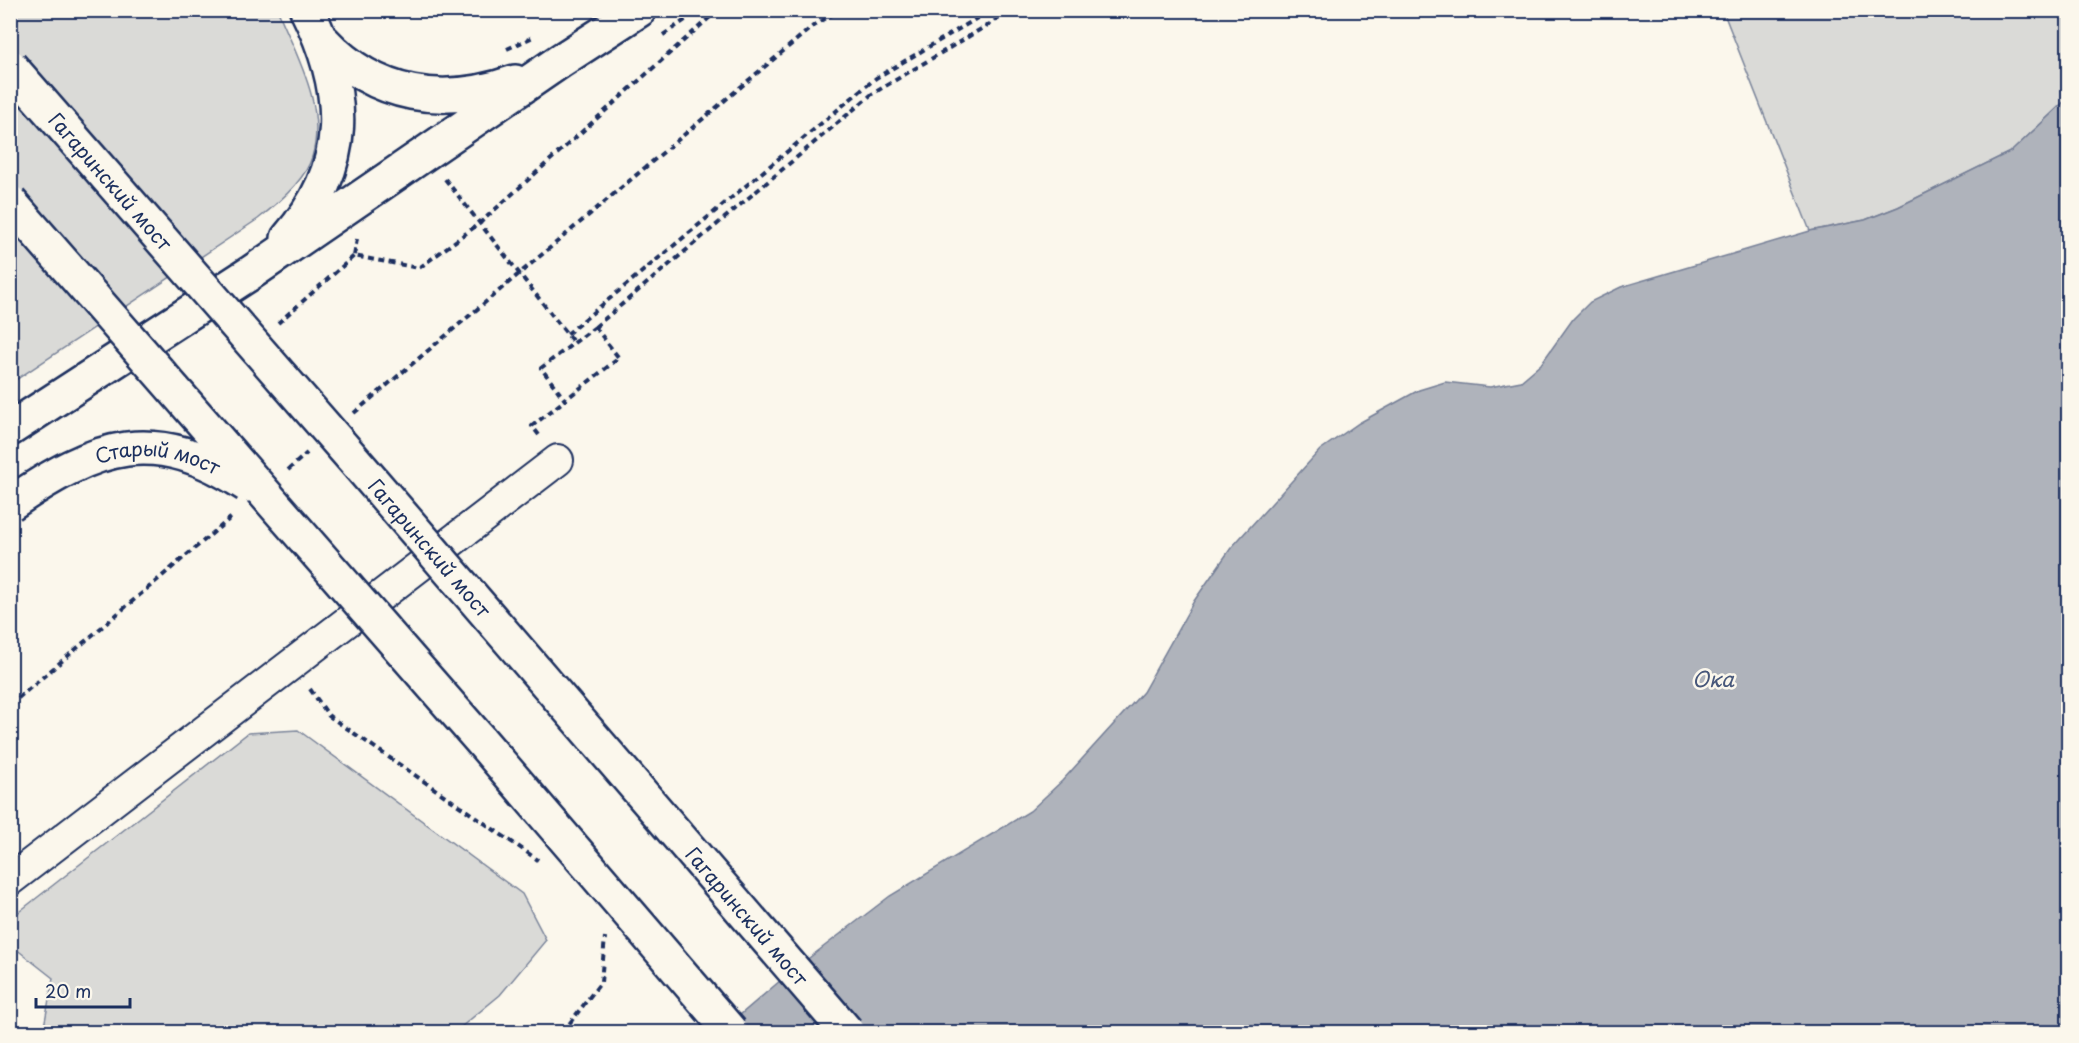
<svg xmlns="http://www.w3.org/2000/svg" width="2079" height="1043" font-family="'Playpen Sans',sans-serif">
<rect width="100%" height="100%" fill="#fbf7ec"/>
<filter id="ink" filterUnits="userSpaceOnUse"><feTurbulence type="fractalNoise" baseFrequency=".0167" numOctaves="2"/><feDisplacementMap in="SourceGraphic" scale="12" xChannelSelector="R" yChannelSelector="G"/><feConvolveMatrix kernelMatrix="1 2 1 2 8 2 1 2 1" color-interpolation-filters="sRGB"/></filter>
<g filter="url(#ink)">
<path fill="#dadad7" stroke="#7a849a" stroke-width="1.5" d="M11,11H278C296,55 327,107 312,157C306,179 276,205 258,219L11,383Z
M1723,11H2068V98L2012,151L1898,207L1865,220L1810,231Z
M298,730L522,894L546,940L500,995L455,1032H43L53,978L11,945V918L248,733Z"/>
<path fill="#afb3bb" stroke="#747e96" stroke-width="1.5" d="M2068,98V1032H720L788,974L890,896L1030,811L1062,781L1143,692L1194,601L1231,548L1320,450L1359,423L1419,390L1445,382L1490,387L1521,381L1541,364L1573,319L1590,302L1621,287L1810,231L1865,220L1898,207L2012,151Z"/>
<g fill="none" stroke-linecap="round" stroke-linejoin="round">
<g stroke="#1b2f5e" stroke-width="34">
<path id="minor" d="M10,880L558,460"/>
</g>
<g stroke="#1b2f5e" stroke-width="38">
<path id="major" d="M323,41C376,98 444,107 515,82
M288,238C351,166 348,92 307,10
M10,429L252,272L560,61L639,10"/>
</g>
<path stroke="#1b2f5e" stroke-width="4" stroke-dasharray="6 4.5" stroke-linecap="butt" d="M663,35L700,10
M507,49L533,37
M445,179L574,343
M357,239L354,256L419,268L480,223L718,10
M278,323L354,256
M595,327L872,94L1013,10
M595,327L619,358L565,400L541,368Z
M567,334L876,78L991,10
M354,413L813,26L840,10
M539,435L532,426L565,400
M288,470L307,453
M310,689L329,716L538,860
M10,705L234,515
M563,1032L601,982L605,937"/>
<use href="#minor" stroke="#fbf7ec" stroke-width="30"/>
<use href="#major" stroke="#fbf7ec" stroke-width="33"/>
<g stroke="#1b2f5e" stroke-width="38" stroke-linecap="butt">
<g id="major-bridge">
<path id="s1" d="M10,66L362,469L847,1032"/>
<path d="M10,202L482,742L731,1032"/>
<path id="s2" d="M10,504C97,444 154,424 247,485"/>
</g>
</g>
<use href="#major-bridge" stroke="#fbf7ec" stroke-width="33"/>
</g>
</g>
<g text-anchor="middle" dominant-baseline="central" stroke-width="5" stroke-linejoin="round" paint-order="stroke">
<g font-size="20" fill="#1b2f5e" stroke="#fbf7ec">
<text stroke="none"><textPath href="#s1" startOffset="153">Гагаринский мост</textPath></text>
<text stroke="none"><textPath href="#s2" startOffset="162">Старый мост</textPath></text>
<text stroke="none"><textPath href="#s1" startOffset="639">Гагаринский мост</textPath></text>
<text stroke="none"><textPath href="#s1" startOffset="1125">Гагаринский мост</textPath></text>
</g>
<g font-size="21" font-style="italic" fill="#47577a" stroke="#fbf7ec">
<text x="1713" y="678">Ока</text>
</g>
</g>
<rect width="2079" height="1043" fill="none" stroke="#fbf7ec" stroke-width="36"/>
<rect x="18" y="18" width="2043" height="1007" fill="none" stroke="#1b2f5e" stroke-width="2" filter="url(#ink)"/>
<path d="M36 998v9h94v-9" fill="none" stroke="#1b2f5e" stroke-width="3"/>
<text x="45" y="998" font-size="18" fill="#1b2f5e" stroke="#fbf7ec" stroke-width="4.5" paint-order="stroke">20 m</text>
</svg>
